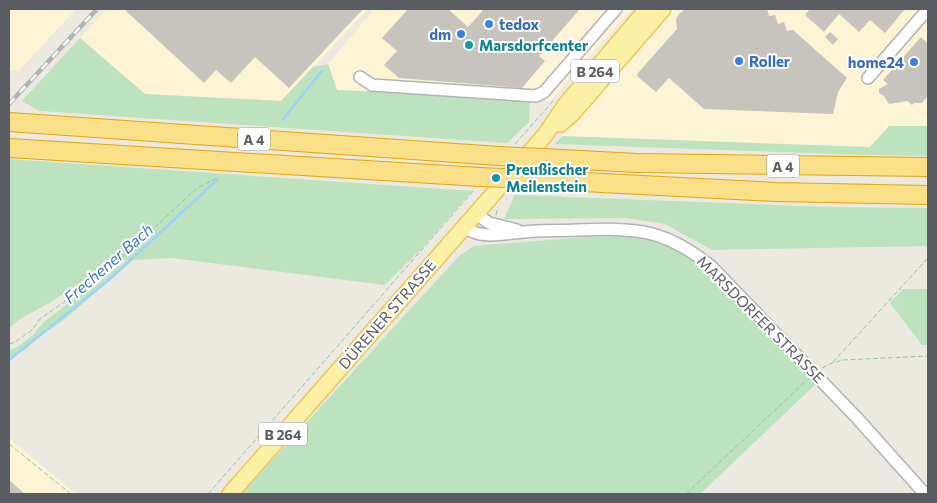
<svg xmlns="http://www.w3.org/2000/svg" width="937" height="503" font-family="Commissioner,sans-serif">
<rect width="100%" height="100%" fill="#ebe9e0"/>
<path fill="#fcf4d4" d="M9,9H76L19,71L9,70Z
M107,9H368L281,101L145,94L80,38Z
M374,9H632L551,100L337,90L328,64Z
M673,9H920L862,73L872,82L928,18V156L863,155L555,144Z
M9,438L76,494H9Z"/>
<path fill="#bce3bd" d="M80,38L145,94L281,101L313,67L328,64L337,90L530,99L529,122L507,143L40,111L22,101Z
M889,126H928V156L863,155L555,144L562,136L870,147Z
M9,159L472,191L424,246L385,285L172,258L133,260L65,319L31,343L27,349C22,349 14,356 12,360L9,361V350L17,347L32,336L43,323L71,301L91,290L116,268L128,260L113,261L51,302L20,319L9,328Z
M515,195L829,207L928,208V246L712,250L665,224L626,218L504,219Z
M624,234C661,240 682,249 711,273L817,383L700,494H241L459,256L474,246Z
M903,289H928V345H922L890,303Z"/>
<g fill="none" stroke-linecap="round" stroke-linejoin="round">
<path stroke="#9fd1fc" stroke-width="2.5" d="M283,119L322,71
M9,360L110,279L218,179"/>
</g>
<path fill="#c6c4bd" d="M124,9H363L289,88L255,57L231,83L216,70L204,83Z
M408,9H448L468,27L484,9H580L539,56L545,61L522,88L399,78L384,65L397,51L382,38Z
M685,9H767L769,16L775,15L778,24L784,22L787,31L793,30L847,78L838,92L833,114L704,109L669,78L656,92L637,76L638,73L677,29L676,20L678,15Z
M810,9H905L885,33L870,20L859,32L839,14L824,32L805,15Z
M830,32L838,39L833,45L825,37Z
M921,37L928,44V96L922,103H914L912,105L907,101L889,104L884,96L879,93V89L888,84L883,80Z
M9,480L25,494H9Z"/>
<g fill="none" stroke-linecap="round" stroke-linejoin="round">
<g stroke="#b1b3b8" stroke-width="14">
<path id="minor" d="M360,77L372,85L536,96L544,92L616,9
M868,78L928,9
M475,213L489,223L517,230
M464,225C467,228 470,231 474,232C485,238 510,233 523,232C541,230 559,231 577,230C636,228 664,228 712,267L857,418L925,494"/>
</g>
<g stroke="#edc658" stroke-width="18">
<path id="major" d="M560,124L571,115L663,9
M230,494L545,135L566,104L647,9"/>
</g>
<g stroke="#e5a506" stroke-width="20">
<path id="highway" d="M9,122L499,156
M9,148L480,177
M544,158L637,163L928,167
M526,179L776,192L928,195"/>
</g>
<path stroke="#96c3a4" stroke-width="1" stroke-dasharray="5 2.5" stroke-linecap="butt" d="M515,144L554,100
M496,215L498,207
M9,344L15,342L32,330L40,319L108,271L197,188L217,178
M833,362L928,258
M822,368L832,363L843,360L928,356
M9,444L71,494
M208,494L474,190
M686,494L807,380"/>
<use href="#minor" stroke="#fff" stroke-width="11"/>
<use href="#major" stroke="#fcf0a4" stroke-width="15"/>
<use href="#highway" stroke="#fae089" stroke-width="18"/>
<g stroke="#b1b2b2" stroke-width="4.5">
<path id="rail" d="M9,104L97,9"/>
</g>
<use href="#rail" stroke="#fff" stroke-width="2.5" stroke-dasharray="8" stroke-linecap="butt"/>
<g stroke="#e5a506" stroke-width="20" stroke-linecap="butt">
<path id="highway-bridge" d="M499,156L544,158
M480,177L526,179"/>
</g>
<use href="#highway-bridge" stroke="#fae089" stroke-width="18"/>
</g>
<g fill="#3f7fe0" stroke="#fff" stroke-width="2">
<circle cx="489" cy="24" r="5"/>
<circle cx="461" cy="34" r="5"/>
<circle cx="739" cy="61" r="5"/>
<circle cx="914" cy="62" r="5"/>
</g>
<g fill="#0f9aa8" stroke="#fff" stroke-width="2">
<circle cx="469" cy="45" r="5"/>
<circle cx="496" cy="178" r="5"/>
</g>
<g text-anchor="middle" dominant-baseline="central" stroke-width="4" stroke-linejoin="round" paint-order="stroke">
<g fill="#fff" stroke="#8b8d90" stroke-width="1">
<rect x="571" y="59.5" width="48" height="23" rx="4"/>
<rect x="238" y="127.5" width="32" height="23" rx="4"/>
<rect x="767" y="154.5" width="32" height="23" rx="4"/>
<rect x="259" y="422.5" width="48" height="23" rx="4"/>
</g>
<g font-size="14" font-weight="bold" fill="#595c61">
<text x="595" y="71">B 264</text>
<text x="254" y="139">A 4</text>
<text x="783" y="166">A 4</text>
<text x="283" y="434">B 264</text>
</g>
<g font-size="15" font-weight="bold" fill="#366cbe" stroke="#fff" text-anchor="start">
<text x="499" y="24">tedox</text>
<text x="451" y="34" text-anchor="end">dm</text>
<text x="749" y="61">Roller</text>
<text x="904" y="62" text-anchor="end">home24</text>
</g>
<g font-size="15" font-weight="bold" fill="#0d838f" stroke="#fff" text-anchor="start">
<text x="479" y="45">Marsdorfcenter</text>
<text x="506" y="169">Preußischer<tspan x="506" dy="17">Meilenstein</tspan></text>
</g>
<g font-size="15" fill="#595c61" stroke="#fff">
<text transform="translate(387 314) rotate(-49)">DÜRENER STRASSE</text>
<text transform="translate(761 319) rotate(45)">MARSDORFER STRASSE</text>
</g>
<g font-size="16" font-style="italic" fill="#4077b5" stroke="#fff">
<text transform="translate(108 263) rotate(-41)">Frechener Bach</text>
</g>
</g>
<rect width="937" height="503" fill="none" stroke="#595c61" stroke-width="20"/>
</svg>
